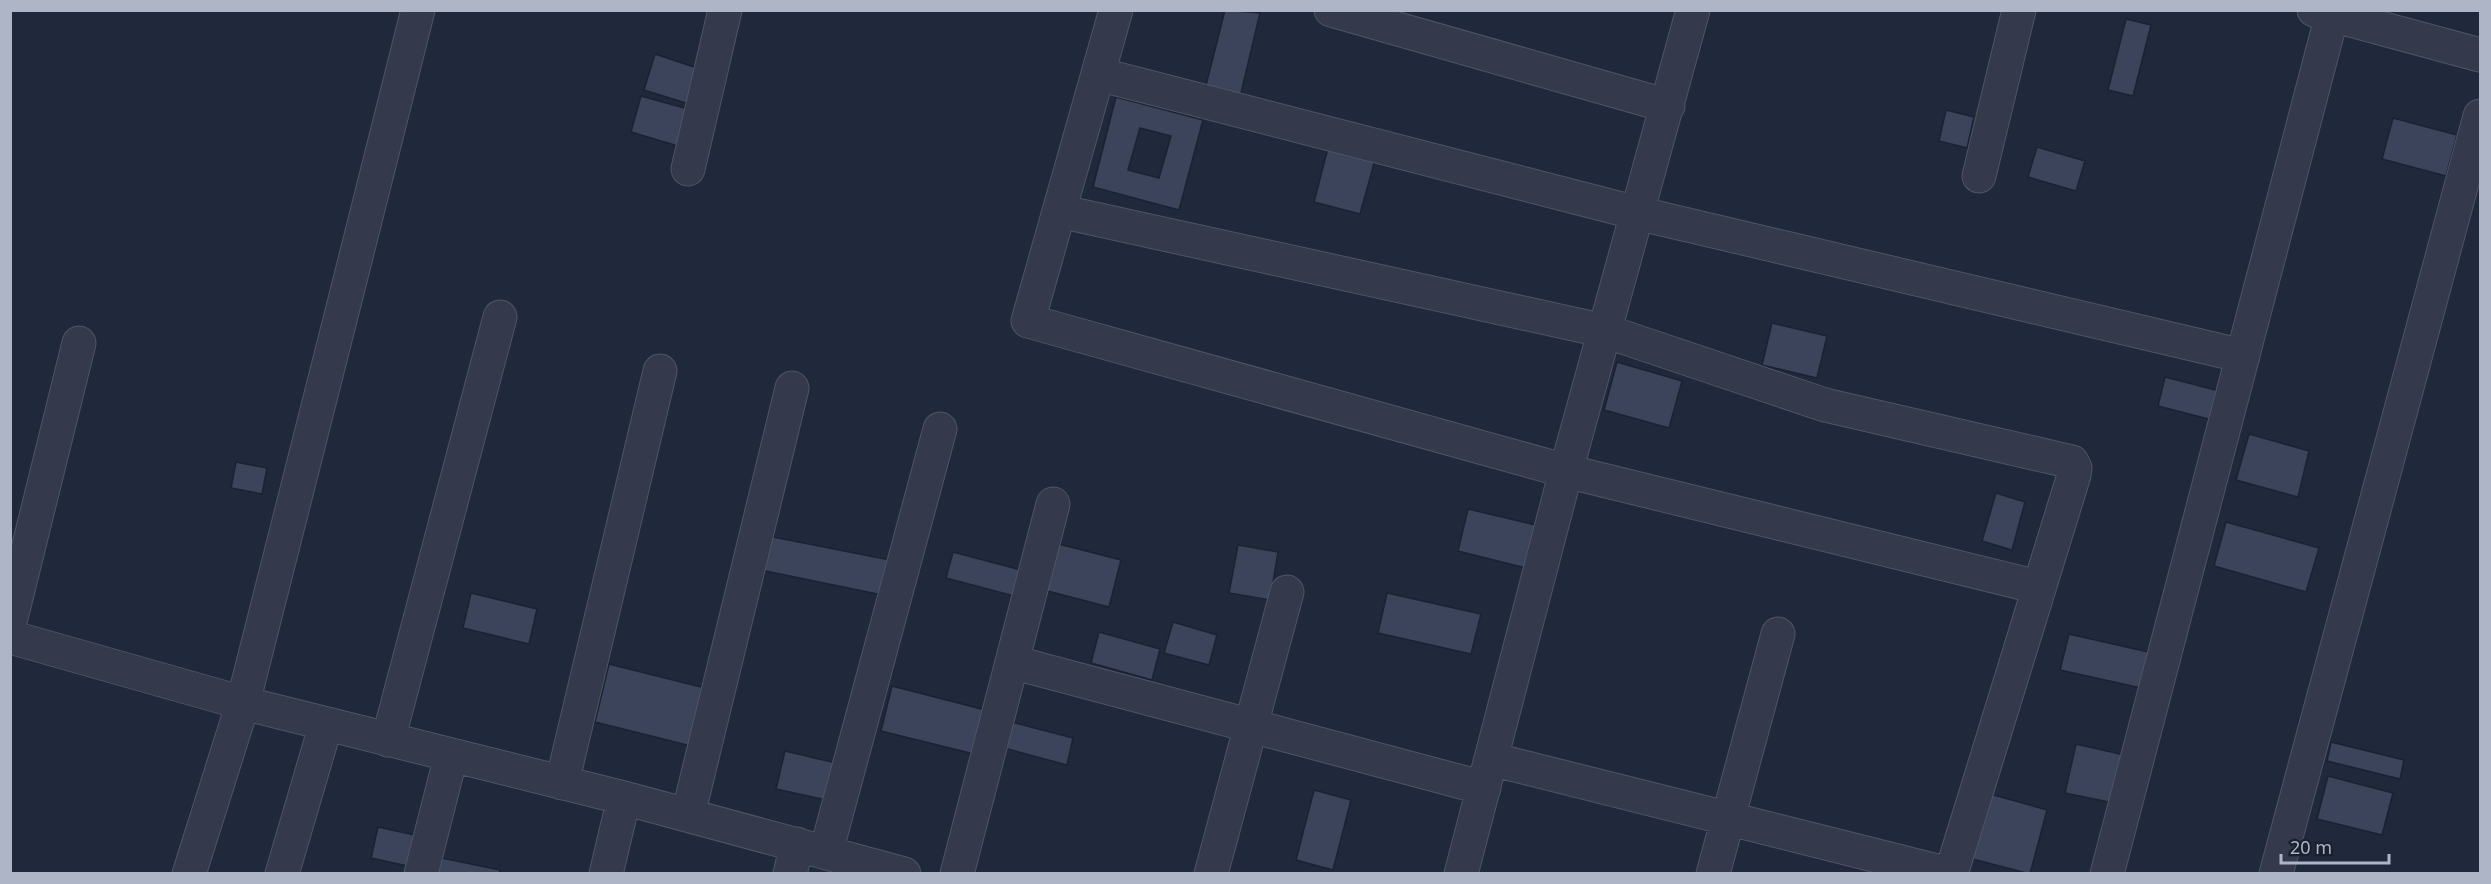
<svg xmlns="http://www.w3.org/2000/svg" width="2491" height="884" font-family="'Noto Sans',sans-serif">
<rect width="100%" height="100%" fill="#20283b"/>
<path fill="#3b445b" stroke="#1b2231" stroke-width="1.5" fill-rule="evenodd" d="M1225,10L1260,13L1238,106L1203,97Z
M2126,19L2151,25L2133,96L2108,90Z
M655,54L700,69L689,104L644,90Z
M641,96L688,109L678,146L631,132Z
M1116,97L1203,120L1179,210L1093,187ZM1140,128L1171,136L1159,178L1128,170Z
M1946,110L1974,117L1967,148L1939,141Z
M2393,118L2457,135L2446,176L2382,159Z
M2037,147L2085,161L2076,191L2028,177Z
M1328,148L1375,160L1360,214L1314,202Z
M1772,323L1827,336L1817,378L1762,365Z
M1617,362L1682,381L1669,428L1604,410Z
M2165,377L2231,394L2224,423L2158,406Z
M2249,434L2309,451L2298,497L2236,480Z
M236,462L267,468L262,494L231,488Z
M1996,493L2025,502L2012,550L1982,541Z
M1468,509L1544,527L1534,570L1458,551Z
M2226,522L2319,548L2306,592L2214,566Z
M768,536L895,561L887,596L761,570Z
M1047,541L1121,560L1109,607L1036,588Z
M1238,545L1278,552L1270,600L1229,593Z
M953,552L1025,571L1018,597L946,578Z
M471,593L537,609L529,644L463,628Z
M1387,593L1481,614L1471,654L1378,633Z
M1173,622L1217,635L1209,665L1164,653Z
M1099,632L1160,649L1152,680L1091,663Z
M2069,634L2157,654L2150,690L2060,670Z
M609,664L709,689L695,747L595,722Z
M892,686L989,711L978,755L881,731Z
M1000,719L1073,738L1067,765L993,745Z
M2331,742L2404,760L2400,779L2327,761Z
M2076,744L2133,757L2123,805L2065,793Z
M785,751L840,764L831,801L776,789Z
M2328,776L2393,793L2382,835L2317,819Z
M1314,790L1351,800L1333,870L1296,860Z
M1983,792L2047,810L2030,874L1965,857Z
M378,827L419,836L412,867L371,858Z
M437,857L500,870L499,874H434Z"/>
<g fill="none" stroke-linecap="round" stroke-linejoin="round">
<g stroke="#4e5565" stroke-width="35">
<path id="minor" d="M1116,10L1028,321L1566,471L2038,587
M1331,10L1668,106
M2314,10L2480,55
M1098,74L1637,213L2243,356
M688,169L725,10
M1979,176L2019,10
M1059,211L1605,331L1825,405L2072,462L2075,468L2074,475L1951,874
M10,622L79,343
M10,637L243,703C303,472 359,241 418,10
M1012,662L1484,788
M388,740L500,317
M1491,759L1949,874
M562,783L660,371
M688,815L792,388
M826,852L940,429
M189,874L243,703L624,798L904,874
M282,874L326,724
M421,874L451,756
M606,874L624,798
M790,874L797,844
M957,874L1053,504
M1211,874L1287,592
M1461,874L1566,471L1693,10
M1713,874L1778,634
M2107,874L2332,15
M2276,874L2480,116"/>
</g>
<use href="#minor" stroke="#343a4b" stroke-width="33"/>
</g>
<rect width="2491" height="884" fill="none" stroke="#aeb5c7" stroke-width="24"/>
<path d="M2281 854v9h108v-9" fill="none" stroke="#aeb5c7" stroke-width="3"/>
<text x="2290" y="854" font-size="18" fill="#aeb5c7" stroke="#19202f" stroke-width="4.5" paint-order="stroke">20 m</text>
</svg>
